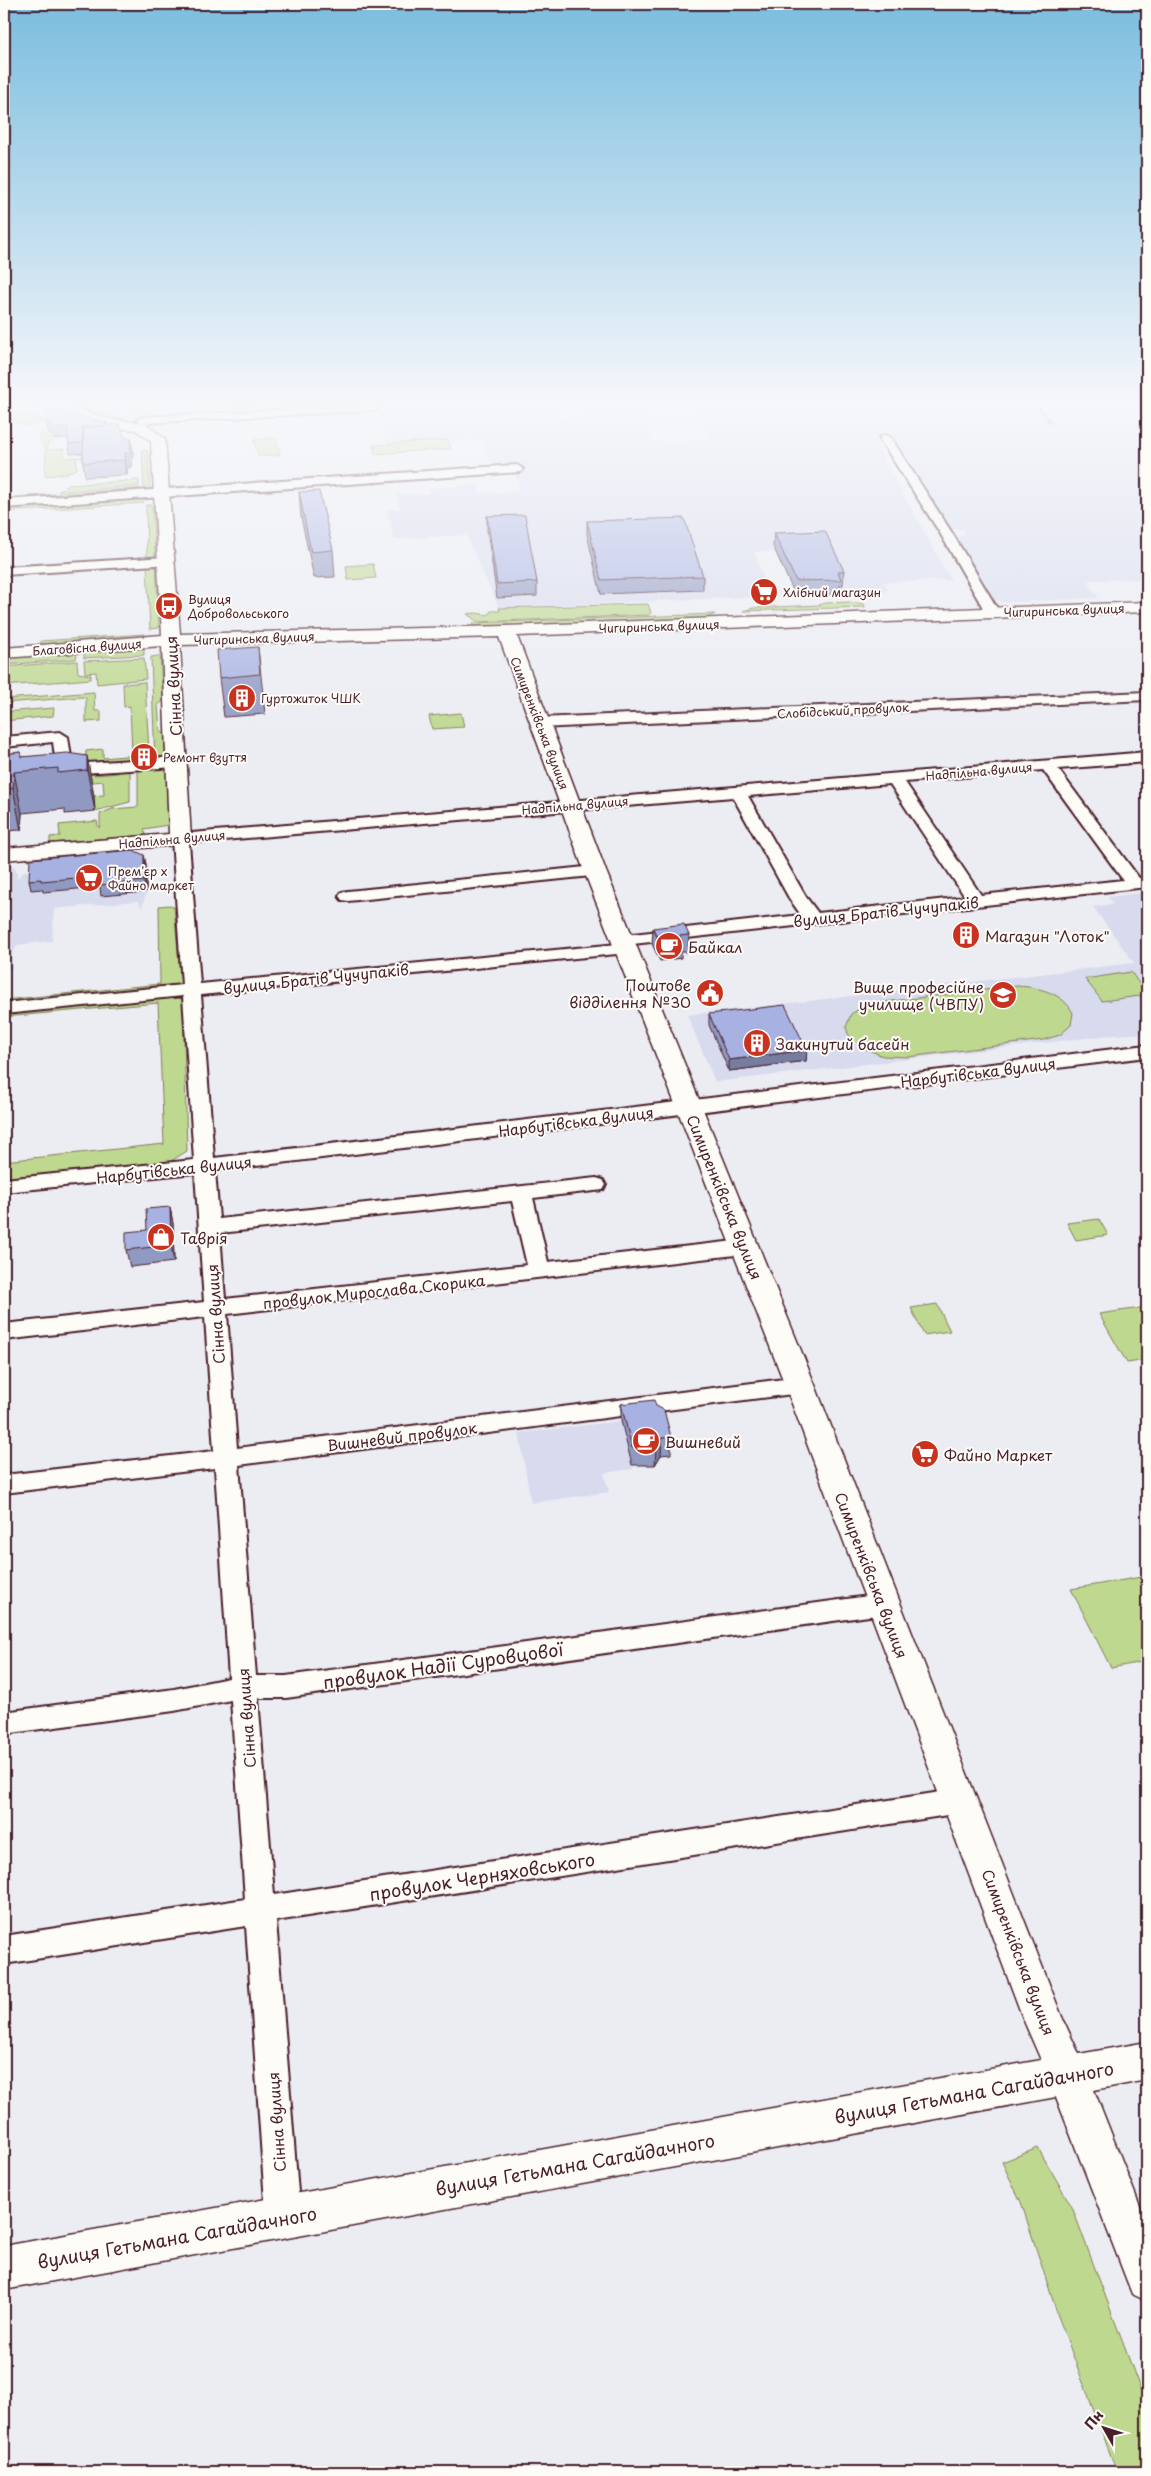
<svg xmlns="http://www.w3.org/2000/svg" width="1151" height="2476" font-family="'Playpen Sans',sans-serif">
<rect width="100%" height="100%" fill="#ecedf3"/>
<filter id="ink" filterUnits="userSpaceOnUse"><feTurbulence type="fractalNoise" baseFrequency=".02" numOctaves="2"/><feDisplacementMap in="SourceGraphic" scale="10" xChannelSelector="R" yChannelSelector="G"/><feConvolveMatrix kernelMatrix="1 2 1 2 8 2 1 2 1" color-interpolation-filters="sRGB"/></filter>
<g filter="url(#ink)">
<path fill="#d8dbee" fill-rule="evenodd" d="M531,401L536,408L555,407L560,418L623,414L619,401H1147V579L1086,580L1092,583H1088L1099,598L1002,602L994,599L989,594L965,555L967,553L961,550L955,539L965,533L964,529H950L894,438L875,439L887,465L951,580L883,582L888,590L878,593L840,590L821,549L754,552L770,596L499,608L466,535L394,539L387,510L400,509L396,495L430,494V488L477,485L480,493L519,491L514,465L492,466L482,440L389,445L386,443L380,411ZM693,403L707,439L652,441L638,404Z
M14,866L17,872V879L24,871L33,870L146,892L142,908L138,901L54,909L52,941L18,945L12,954V969L4,970V867Z
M1147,892V1033L1103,1036L715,1082L687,1015L1134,963L1093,907L1113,904L1108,897Z
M621,1421L633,1469L604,1473L609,1492L531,1503L519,1433Z"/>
<path fill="#bed88f" stroke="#847c5d" d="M58,401L126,419L127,420L120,421L48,402Z
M102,401H160L161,409L140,412Z
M4,408L44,419L48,421L27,426L4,418Z
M47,434V438H52V442L47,443L48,450L64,449V458L82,457L76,458L77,469L64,474L45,476L46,451L38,435Z
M276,438L280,455L258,456L254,440Z
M448,440L451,449L375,454L373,445Z
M142,450H147L148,453L150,489L144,490Z
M139,480V486L58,492L69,485Z
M140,488L141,493L25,498L24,501L14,499V497Z
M143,498V503L4,512V506Z
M146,505H152L155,557L147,561Z
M373,564L376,578L348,580L346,566Z
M147,565L156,566L159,628L150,629Z
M850,602L864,604L865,607L743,611L753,608L819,605L825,603Z
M648,604L651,613L649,615L478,622L467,614L476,613L488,615L491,611H500L499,608Z
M715,614L707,618L684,620L473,627V623Z
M145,634V638L41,647V641Z
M144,647V655L84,658V652L88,651Z
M71,652L77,654L76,659L4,665V657Z
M160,656L163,701L158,705L160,730L165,735L166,757L155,761L151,657Z
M144,658L146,679L97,684L96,672L85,673L84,661Z
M77,661L78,673L91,675V679L4,686V667Z
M145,682L149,752L132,754L130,706L124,707L123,684Z
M94,692L95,711H101V721L86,722V698L83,697L4,703V699Z
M54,708L53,716L4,721V712Z
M461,713L464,727L432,729L429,716Z
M103,749V758L147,754V763L135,764L129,759L101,762L95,767L85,763L86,751Z
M166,767L168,825L144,829L146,835L50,843V837L60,836L59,825L97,821L98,827H100V814L112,809L138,807V769Z
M123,768H130V802L95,811L91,796L104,795L103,781L84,783L86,771L95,775L118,773Z
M170,905L174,907L181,984L175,989L4,1005V1000L160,984L159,906Z
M1131,972L1147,995L1102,1001L1085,979Z
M1017,986C1039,987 1063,993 1073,1013L1071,1025L1060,1035L1043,1040L908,1057L883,1056L861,1047L848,1034L846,1027L851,1014L867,1004Z
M169,996L183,999L187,1151L168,1163L4,1181V1161L164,1144L158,1003L4,1017V1013Z
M1099,1219L1108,1235L1076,1240L1067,1223Z
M937,1304L950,1331L924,1335L911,1308Z
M1147,1307V1360L1127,1363L1099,1314Z
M1147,1576V1661L1111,1668L1071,1589Z
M1038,2148L1072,2207L1147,2407V2472H1117L1058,2316L1021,2202L1002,2162Z"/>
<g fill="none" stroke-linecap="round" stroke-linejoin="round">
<g stroke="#4a1f2b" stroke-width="4">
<path id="street" d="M373,405L379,408L377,410L142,423L136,420L142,417Z
M885,435L891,438L952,533L1000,613L998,616L993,617L986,613L940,533L879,438Z
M517,465L523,469L521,472L4,508V500Z
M166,557L171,558L173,561L171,564L4,575V567Z
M1147,692V700L539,728L531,723L539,718Z
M60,732L68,737L72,764L176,757L184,762L176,767L67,774L61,772L56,765L53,742L4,747V737Z
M1147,752V762L1058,769L1139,878L1147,877V887L633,944L636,948L633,952L627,953L201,995L214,1158L1147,1045V1057L215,1171L219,1219L596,1178L603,1180L606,1185L603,1190L533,1198L548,1262L744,1240L752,1242L755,1247L752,1252L744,1254L227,1314L237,1448L800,1377L808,1379L812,1385L808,1391L800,1393L239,1465L256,1676H286L883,1594L892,1597L896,1604L892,1611L883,1614L286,1698H258L274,1895L960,1789L970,1792L974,1801L970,1810L960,1813L276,1921L300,2217L295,2229L283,2234L271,2229L266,2217L246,1926L4,1964V1936L245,1899L231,1700L174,1711L4,1734V1712L174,1689L229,1678L215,1468L4,1493V1475L214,1451L205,1317L4,1340V1324L204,1302L195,1173L4,1192V1179L194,1160L183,996L4,1014V1003L182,985L172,839L174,836L180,834ZM1043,770L1123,880L981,895L905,782ZM890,784L965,897L818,913L806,897L748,796ZM733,797L789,898L801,915L624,935L618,936L615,940L618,944L200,984L189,843ZM512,1201L527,1265L225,1299L220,1233Z
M595,866L601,867L603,871L601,875L348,901L342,900L339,896L342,892L348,891Z"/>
</g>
<g stroke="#4a1f2b" stroke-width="3">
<path id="secondary" d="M21,401H45L115,420L145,423L165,439L180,634L506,626L1147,602V612L517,636L606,871L815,1385L1062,2017L1079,2054L1147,2042V2080L1094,2090L1147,2224V2301L1132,2294L1056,2097L4,2290V2246L1041,2060L1024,2021L785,1385L584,871L499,637L180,645L191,839L188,844L4,860V848L169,834L162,646L4,658V648L162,635L151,441L136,430L115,428L23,404Z"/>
</g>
<use href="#street" fill="#fdfcf7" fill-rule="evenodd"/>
<use href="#secondary" fill="#fdfcf7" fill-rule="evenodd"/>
<path stroke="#4a1f2b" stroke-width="2.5" stroke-dasharray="4.5 2.5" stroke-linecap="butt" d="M1034,401L1052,424"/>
</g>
<path fill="#9099c2" stroke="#4a1f2b" d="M232,401H319L233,407Z
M107,423V425L125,438L133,452L132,467L127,468V475L85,477L83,463V453L70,454L68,438L54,439L53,435H49L47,426Z
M299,492L333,550L335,577L314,578L301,517Z
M487,516L537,582V596L497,598L487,530Z
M587,521L703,576V590L601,594L587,534Z
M774,533L844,571L843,585H840V594L795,595L773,546Z
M258,647L265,714L224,717L219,678Z
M21,752L22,757L87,756L94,797L95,811L65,814V809L22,813L21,830L4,831V754Z
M144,855L146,865V892L101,896L100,887L43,892L42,889L31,890L29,880Z
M653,928L689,935L688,952H681V958L660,961L652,944Z
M709,1014L807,1050L806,1061L729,1071L709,1025Z
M170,1207L173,1224L174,1262L130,1267L126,1250Z
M621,1404L656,1406L671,1437V1454L661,1455L655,1465H632L621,1421Z"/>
<path fill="#767d9e" stroke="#4a1f2b" d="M131,438L133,452L132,467L127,468V475L125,460V453Z
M87,756L94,797L95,811L87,770Z
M14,772L22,813L21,830L13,788Z
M144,855L146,865V892L144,881Z
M807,1050L806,1061L729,1071V1060Z
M170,1207L173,1224L174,1262L171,1245Z
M662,1438L661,1455L655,1465L656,1448Z"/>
<path fill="#a8b2e2" stroke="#4a1f2b" d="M57,410L107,423L106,425L82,427L83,443L69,444L67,428L52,429V425L47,426L48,412Z
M119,424L125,438H131L130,453H125V460L83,463L84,428Z
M319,491L333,550L311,552L299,492Z
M525,515L537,582L497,584L487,516Z
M684,518L703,576L601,580L587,521Z
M825,531L844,571H838L841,580L796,581L774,533Z
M258,647L260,674L219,678L217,650Z
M21,752V757L67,753L87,756V770L58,773V768L14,772L13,788L4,789V754Z
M133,850L144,855V881L100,885V876L41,881V879L29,880L30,859Z
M684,924L689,935L679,936L682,942L660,944L653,928Z
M785,1005L807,1050L729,1060L709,1014Z
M170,1207L171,1245L126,1250V1232L147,1230L146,1209Z
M654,1400L656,1406L664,1410L671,1437L662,1438L656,1448H632L621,1404Z"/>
</g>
<linearGradient id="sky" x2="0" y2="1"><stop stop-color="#7bbddf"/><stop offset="0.54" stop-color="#f6f7fa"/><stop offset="1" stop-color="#f6f7fa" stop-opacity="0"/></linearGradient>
<rect width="1151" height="748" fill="url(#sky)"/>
<defs>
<g id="supermarket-disc" transform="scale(1.4375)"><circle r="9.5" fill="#c8321e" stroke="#fdfcf7"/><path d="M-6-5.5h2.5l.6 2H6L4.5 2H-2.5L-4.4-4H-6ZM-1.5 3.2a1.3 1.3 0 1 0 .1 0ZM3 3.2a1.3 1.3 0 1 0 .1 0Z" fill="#fff"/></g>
<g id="bus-disc" transform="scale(1.4375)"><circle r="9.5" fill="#c8321e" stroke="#fdfcf7"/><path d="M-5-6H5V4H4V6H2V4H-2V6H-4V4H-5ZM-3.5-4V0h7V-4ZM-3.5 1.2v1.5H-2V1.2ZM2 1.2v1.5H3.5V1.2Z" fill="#fff"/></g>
<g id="building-disc" transform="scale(1.4375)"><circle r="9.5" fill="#c8321e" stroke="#fdfcf7"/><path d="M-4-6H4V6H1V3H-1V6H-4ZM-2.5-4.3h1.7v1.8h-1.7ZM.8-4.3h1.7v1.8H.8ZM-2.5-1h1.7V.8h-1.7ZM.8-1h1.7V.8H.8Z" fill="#fff"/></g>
<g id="cafe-disc" transform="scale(1.4375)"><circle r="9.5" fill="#c8321e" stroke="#fdfcf7"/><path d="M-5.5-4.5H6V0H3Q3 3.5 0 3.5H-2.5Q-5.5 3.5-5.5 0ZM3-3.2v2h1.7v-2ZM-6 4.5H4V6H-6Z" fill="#fff"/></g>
<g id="civic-disc" transform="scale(1.4375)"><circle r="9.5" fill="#c8321e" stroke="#fdfcf7"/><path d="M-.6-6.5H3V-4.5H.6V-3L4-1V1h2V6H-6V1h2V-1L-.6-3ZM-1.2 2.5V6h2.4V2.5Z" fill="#fff"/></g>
<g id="university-disc" transform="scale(1.4375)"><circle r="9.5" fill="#c8321e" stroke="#fdfcf7"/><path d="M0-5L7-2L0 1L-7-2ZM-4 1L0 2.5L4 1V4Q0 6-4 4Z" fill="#fff"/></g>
<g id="shop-disc" transform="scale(1.4375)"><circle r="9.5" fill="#c8321e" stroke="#fdfcf7"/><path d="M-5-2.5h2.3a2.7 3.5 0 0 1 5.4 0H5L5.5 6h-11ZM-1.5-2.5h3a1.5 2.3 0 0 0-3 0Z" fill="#fff"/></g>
</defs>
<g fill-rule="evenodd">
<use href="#supermarket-disc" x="764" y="592"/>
<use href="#bus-disc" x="169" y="606"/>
<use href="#building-disc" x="242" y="698"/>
<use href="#building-disc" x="144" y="757"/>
<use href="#supermarket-disc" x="89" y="878"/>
<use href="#building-disc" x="966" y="935"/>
<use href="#cafe-disc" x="669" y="946"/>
<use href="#civic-disc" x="710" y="993"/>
<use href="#university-disc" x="1003" y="995"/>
<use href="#building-disc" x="757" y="1043"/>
<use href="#shop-disc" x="161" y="1237"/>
<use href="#cafe-disc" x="646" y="1441"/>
<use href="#supermarket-disc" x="925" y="1454"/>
</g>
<g text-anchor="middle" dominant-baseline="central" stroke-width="4" stroke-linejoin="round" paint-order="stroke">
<g font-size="12" fill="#4a1f2b" stroke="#fdfcf7" text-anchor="start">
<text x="783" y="592">Хлібний магазин</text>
<text x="188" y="599">Вулиця<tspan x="188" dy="14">Добровольського</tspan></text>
<text x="261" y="698">Гуртожиток ЧШК</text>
<text x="163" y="757">Ремонт взуття</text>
<text x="108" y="871">Прем'єр х<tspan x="108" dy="14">Файно маркет</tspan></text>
</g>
<g font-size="12" fill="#4a1f2b" stroke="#fdfcf7">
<text transform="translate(1064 610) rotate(-2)">Чигиринська вулиця</text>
<text transform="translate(659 626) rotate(-2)">Чигиринська вулиця</text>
<text transform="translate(254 638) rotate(-2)">Чигиринська вулиця</text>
<text transform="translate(87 647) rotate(-4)">Благовісна вулиця</text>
<text transform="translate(843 710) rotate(-3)">Слобідський провулок</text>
<text transform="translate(540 723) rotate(69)">Симиренківська вулиця</text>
<text transform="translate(979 771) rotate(-5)">Надпільна вулиця</text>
<text transform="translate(575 805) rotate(-5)">Надпільна вулиця</text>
<text transform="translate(172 839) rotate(-5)">Надпільна вулиця</text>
</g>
<g font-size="15" fill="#4a1f2b" stroke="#fdfcf7">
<text transform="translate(173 686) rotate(-93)">Сінна вулиця</text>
<text transform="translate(886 911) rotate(-6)">вулиця Братів Чучупаків</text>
<text transform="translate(316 978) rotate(-6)">вулиця Братів Чучупаків</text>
<text transform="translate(978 1072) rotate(-7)">Нарбутівська вулиця</text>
<text transform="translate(576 1121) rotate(-7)">Нарбутівська вулиця</text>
<text transform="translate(174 1169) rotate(-6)">Нарбутівська вулиця</text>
<text transform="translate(725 1197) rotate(68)">Симиренківська вулиця</text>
<text transform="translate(374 1291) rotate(-6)">провулок Мирослава Скорика</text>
<text transform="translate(215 1314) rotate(-94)">Сінна вулиця</text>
<text transform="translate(402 1436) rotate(-7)">Вишневий провулок</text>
<text transform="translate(872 1575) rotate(69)">Симиренківська вулиця</text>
<text transform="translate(246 1718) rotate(-94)">Сінна вулиця</text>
<text transform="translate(1019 1952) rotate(69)">Симиренківська вулиця</text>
<text transform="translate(276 2122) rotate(-94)">Сінна вулиця</text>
</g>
<g font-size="15" fill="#4a1f2b" stroke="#fdfcf7" text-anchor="start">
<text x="985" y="935">Магазин "Лоток"</text>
<text x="688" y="946">Байкал</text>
<text x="691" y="984" text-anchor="end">Поштове<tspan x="691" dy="17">відділення №30</tspan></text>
<text x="984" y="986" text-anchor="end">Вище професійне<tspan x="984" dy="17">училище (ЧВПУ)</tspan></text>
<text x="776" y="1043">Закинутий басейн</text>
<text x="180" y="1237">Таврія</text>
<text x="665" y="1441">Вишневий</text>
<text x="944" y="1454">Файно Маркет</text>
</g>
<g font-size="18" fill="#4a1f2b" stroke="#fdfcf7">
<text transform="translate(443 1665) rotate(-8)">провулок Надії Суровцової</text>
<text transform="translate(482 1876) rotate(-9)">провулок Черняховського</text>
<text transform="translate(974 2092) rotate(-10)">вулиця Гетьмана Сагайдачного</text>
<text transform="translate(575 2164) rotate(-10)">вулиця Гетьмана Сагайдачного</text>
<text transform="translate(177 2237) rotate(-10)">вулиця Гетьмана Сагайдачного</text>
</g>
</g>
<rect width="1151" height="2476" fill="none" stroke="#fdfcf7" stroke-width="20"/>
<rect x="10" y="10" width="1131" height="2456" fill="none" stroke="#4a1f2b" stroke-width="2" filter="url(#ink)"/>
<g transform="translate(1104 2428) rotate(309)" stroke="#fdfcf7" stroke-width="4" paint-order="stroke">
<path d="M0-4L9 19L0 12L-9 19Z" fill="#4a1f2b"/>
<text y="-8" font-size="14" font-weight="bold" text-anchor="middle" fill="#4a1f2b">Пн</text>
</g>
</svg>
